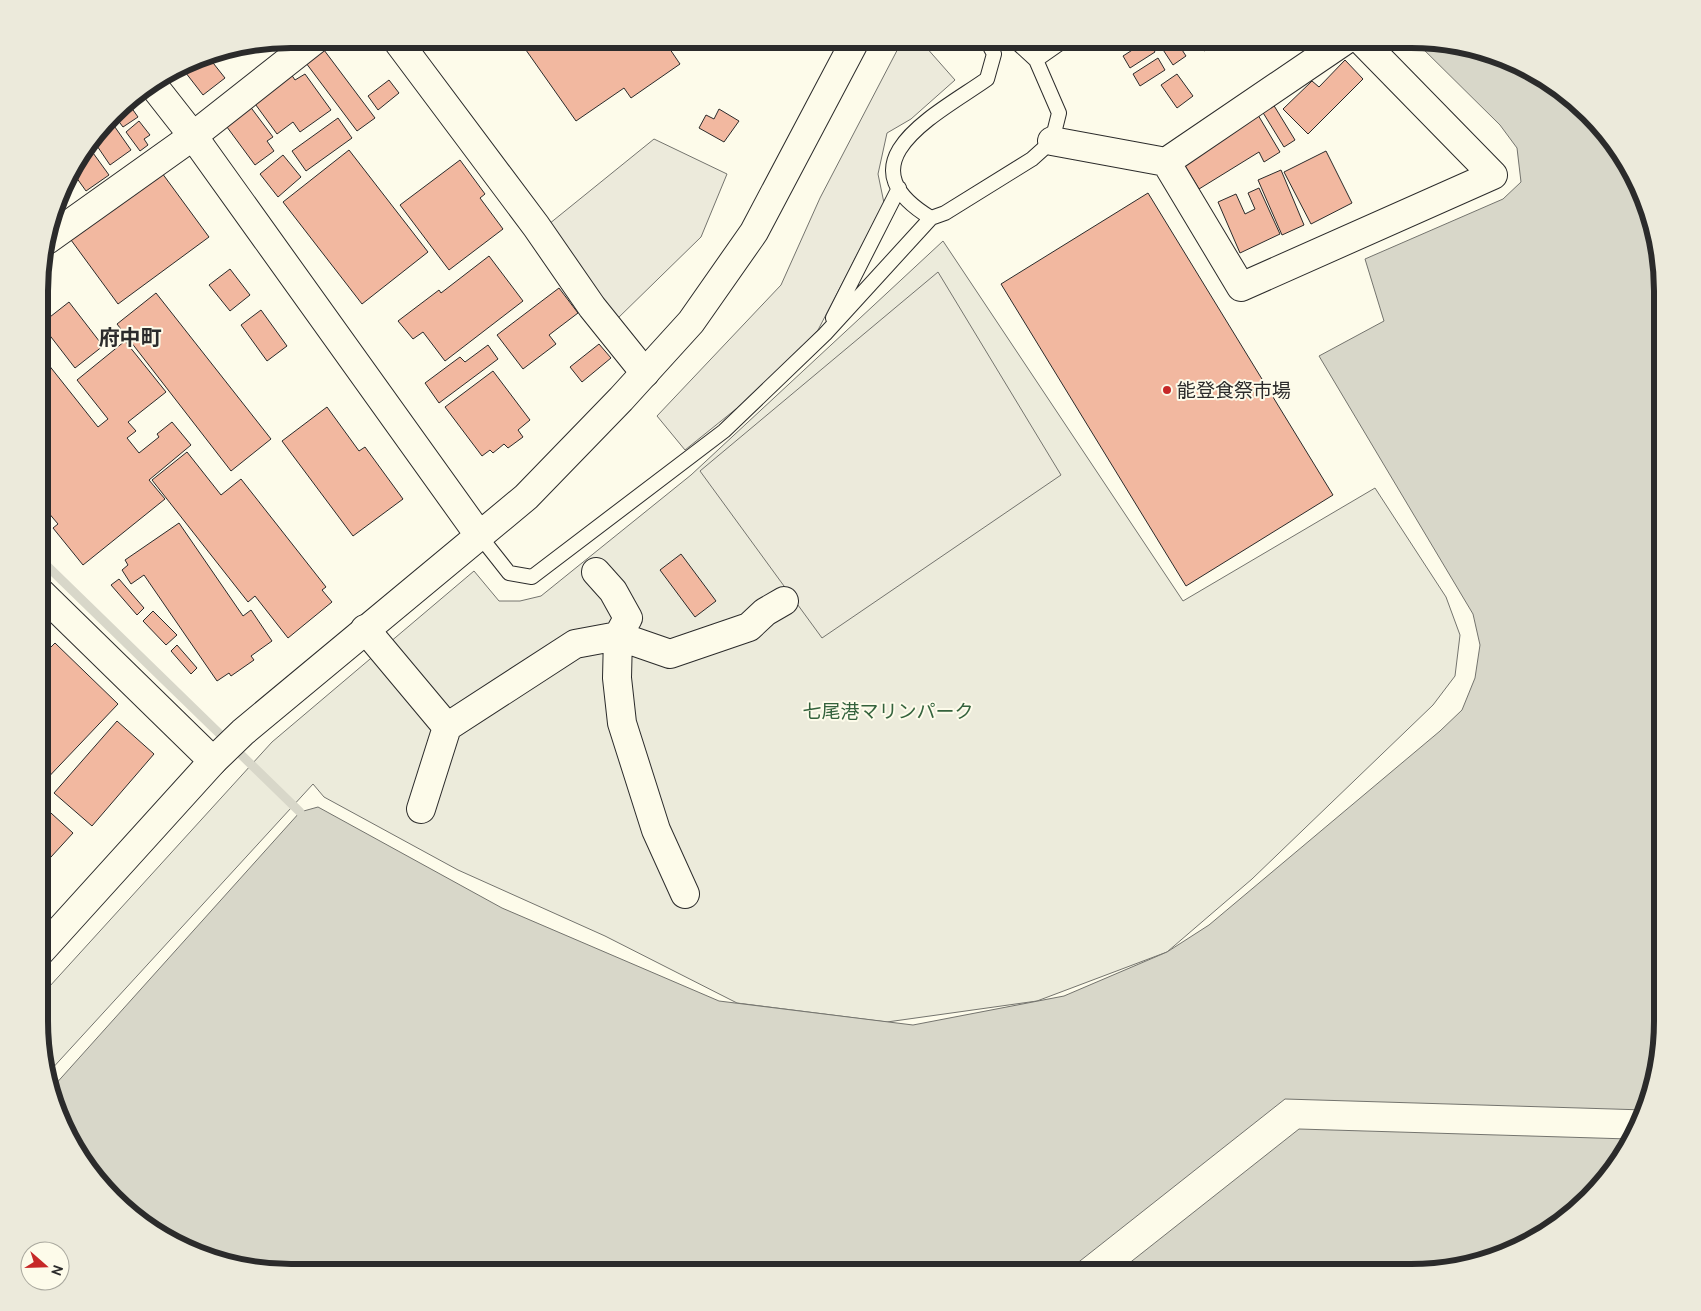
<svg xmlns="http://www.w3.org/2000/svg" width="1701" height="1311" font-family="Cabin,'Noto Sans JP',sans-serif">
<rect width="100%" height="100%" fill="#fdfbea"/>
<path fill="#ecebdb" stroke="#74746e" d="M943,241L1183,601L1375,488L1446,597L1460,635L1455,676L1433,705L1252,879L1167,952L1037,1001L887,1022L737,1003L605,936L458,870L324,797L313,784L49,1072L39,1037V998L272,742L474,571L499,601H520L541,596L691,475Z"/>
<path fill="#eceadb" stroke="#74746e" d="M903,39L925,46L955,80L911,119L887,133L878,174L884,203L818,330L772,380L685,450L657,416L781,285L820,198Z
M654,139L727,174L701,237L616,320L549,224Z
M938,272L1061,475L822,638L700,471Z"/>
<path fill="#d8d7c9" stroke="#74746e" d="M1413,39H1427L1506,58L1576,101L1636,180L1657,241L1662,290V1037L1643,1117L1600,1186L1521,1246L1460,1267L1410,1272H275L195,1253L125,1210L65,1132L53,1087L300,812L318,807L502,908L719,1001L913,1025L1064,996L1167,952L1209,925L1440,731L1462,710L1475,678L1480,645L1473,614L1319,356L1384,321L1365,259L1503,199L1521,182L1517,148L1500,125Z"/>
<path fill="#fdfbea" stroke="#74746e" d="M1285,1099L1645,1110L1643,1117L1629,1139L1299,1129L1118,1272H1066Z"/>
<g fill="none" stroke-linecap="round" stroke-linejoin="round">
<path stroke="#d8d7c9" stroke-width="9" d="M40,559L300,812"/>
</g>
<path fill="#f2b8a0" stroke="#2b2b2b" d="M527,39H663L680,64L631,98L624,88L576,121L521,43Z
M1156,39H1175L1186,56L1173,65Z
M1197,39H1224L1204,51Z
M1148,40L1155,52L1130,68L1123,56Z
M270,42L258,53L252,45Z
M324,50L375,118L357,131L306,63Z
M206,54L225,78L203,95L182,68Z
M1158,58L1165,70L1140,86L1133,74Z
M1345,60L1363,79L1308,134L1283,109L1312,81L1319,87Z
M291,74L295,80L305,74L331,110L300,132L293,122L277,134L253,101Z
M1177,74L1193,96L1177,108L1161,85Z
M389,80L399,93L378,110L368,96Z
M126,100L138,117L123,127L114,115Z
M1273,104L1295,140L1284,147L1262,111Z
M249,105L273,137L267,141L274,151L255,165L224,123Z
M719,109L739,121L724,142L699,128L706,115L714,119Z
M1258,115L1280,152L1264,162L1259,152L1199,189L1182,161Z
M338,118L352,138L306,171L292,151Z
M110,120L131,150L110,165L93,140Z
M139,121L150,135L144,139L148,145L140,151L126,132Z
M88,146L109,175L86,191L71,170Z
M349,150L428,252L362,304L283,202Z
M1326,151L1352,203L1311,224L1284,172Z
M283,155L301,177L278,197L260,174Z
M460,160L485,194L480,198L503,229L449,270L400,205Z
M1281,170L1304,225L1282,235L1258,180Z
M162,173L209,237L118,304L71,240Z
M1259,188L1280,234L1240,253L1218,202L1236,194L1245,214L1255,209L1248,193Z
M1148,193L1333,495L1186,586L1001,284Z
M489,256L523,301L445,361L423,332L413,339L398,321L439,290L441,293Z
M230,269L250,295L230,311L209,285Z
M559,288L578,313L549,335L556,344L523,369L497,335Z
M156,293L271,439L231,471L117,324Z
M69,302L103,346L75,368L41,324Z
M261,310L287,346L267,361L241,325Z
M125,341L166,392L128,422L136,431L127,438L139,453L159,437L157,434L172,422L191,445L149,480L165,499L83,565L53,528L58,524L42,505L40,506L41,370L48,364L98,427L108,419L77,380Z
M599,344L611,358L582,382L570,367Z
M488,345L498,359L439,403L425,383L460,357L465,362Z
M493,371L530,420L518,430L523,437L508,448L504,444L493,453L490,450L482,456L445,407Z
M327,407L359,451L365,447L403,499L353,536L282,441Z
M187,452L221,495L241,479L326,587L322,590L332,602L288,638L255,596L248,602L152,480Z
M179,523L243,616L251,610L272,641L251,656L254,660L231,676L229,673L217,681L144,575L131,584L122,570L128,565L125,560Z
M681,554L716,601L695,617L660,570Z
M119,579L144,608L137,615L111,585Z
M153,611L177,635L166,645L143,621Z
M55,643L118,704L40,786V658Z
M177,645L197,668L191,674L171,651Z
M117,721L154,754L92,826L54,793Z
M41,804L73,833L40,869V805Z"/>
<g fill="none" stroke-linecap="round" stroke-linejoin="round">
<g stroke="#2b2b2b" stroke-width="16">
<path id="lane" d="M1036,60L1066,39
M931,218C838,162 939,113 987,79L994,54L986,39
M833,318L899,188
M479,535L509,573L532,577L724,431L825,334L931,218L945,213L1032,159L1052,141L1059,113L1036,60L1013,39"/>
</g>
<g stroke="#2b2b2b" stroke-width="30">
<path id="street" d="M396,39L536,226L592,307L645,373
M1052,141L1166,162L1347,39
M1166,162L1241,287L1493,175L1360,39
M47,240L193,136L316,39
M596,572L613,591L628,618L618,636L617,678L622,723L656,830L685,894
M40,592L213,761
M365,629L447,727L575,644L618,636L670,654L749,627L765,612L784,601
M421,809L447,727"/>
</g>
<g stroke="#2b2b2b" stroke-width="30">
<path id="secondary" d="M153,85L193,136L479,535
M39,953L213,761L243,732L526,497L621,399L691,322L754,232L856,39"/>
</g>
<use href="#lane" stroke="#fdfbea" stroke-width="14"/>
<use href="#street" stroke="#fdfbea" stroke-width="28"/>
<use href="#secondary" stroke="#fdfbea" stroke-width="28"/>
</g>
<circle fill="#c62828" stroke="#fdfbea" stroke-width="2" cx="1167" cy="390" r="5"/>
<g text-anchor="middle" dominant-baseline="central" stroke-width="4" stroke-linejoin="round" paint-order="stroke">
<g font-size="19" fill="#2b2b2b" stroke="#fdfbea" text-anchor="start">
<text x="1177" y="390">能登食祭市場</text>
</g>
<g font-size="19" fill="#34623c" stroke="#fdfbea">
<text x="888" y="711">七尾港マリンパーク</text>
</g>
<g font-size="21" font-weight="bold" fill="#2b2b2b" stroke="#fdfbea">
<text x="130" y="337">府中町</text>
</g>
</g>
<path d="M0 0H1701V1311H0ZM291 48H1411A243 243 0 0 1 1654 291V1021A243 243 0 0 1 1411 1264H291A243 243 0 0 1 48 1021V291A243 243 0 0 1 291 48Z" fill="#eceadb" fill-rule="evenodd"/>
<path fill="none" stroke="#2b2b2b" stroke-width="6" d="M291 48H1411A243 243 0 0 1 1654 291V1021A243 243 0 0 1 1411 1264H291A243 243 0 0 1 48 1021V291A243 243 0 0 1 291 48Z"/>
<g transform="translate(45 1266) rotate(110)"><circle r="24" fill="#fdfbea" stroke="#a9a89e"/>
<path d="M0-4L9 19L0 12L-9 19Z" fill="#c62828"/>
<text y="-8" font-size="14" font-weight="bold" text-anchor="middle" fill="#2b2b2b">N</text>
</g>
</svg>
